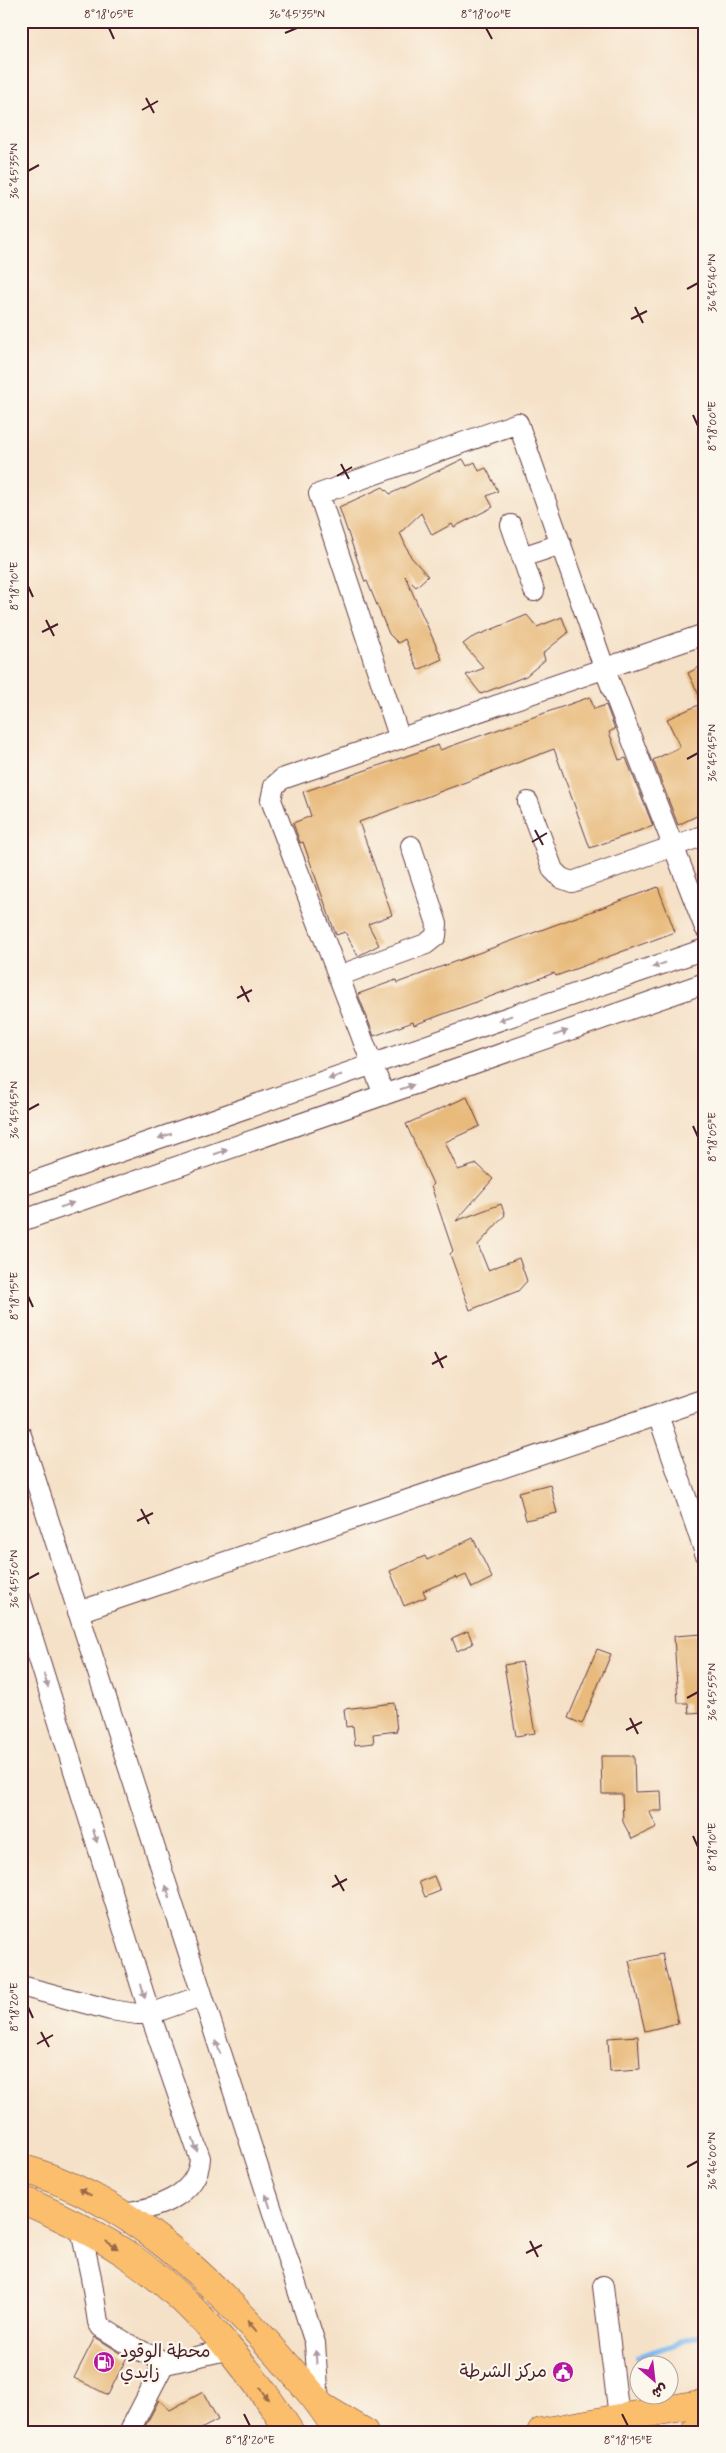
<svg xmlns="http://www.w3.org/2000/svg" width="726" height="2453" font-family="Mynerve,'Playpen Sans Arabic',sans-serif">
<rect width="100%" height="100%" fill="#fbf7ec"/>
<filter id="ink" filterUnits="userSpaceOnUse"><feTurbulence type="fractalNoise" baseFrequency=".02" numOctaves="2"/><feDisplacementMap in="SourceGraphic" scale="10" xChannelSelector="R" yChannelSelector="G"/><feConvolveMatrix kernelMatrix="1 2 1 2 8 2 1 2 1" color-interpolation-filters="sRGB"/></filter>
<filter id="wash" filterUnits="userSpaceOnUse"><feTurbulence type="fractalNoise" baseFrequency=".0096" numOctaves="4" result="noise"/><feDisplacementMap in="SourceGraphic" scale="20" xChannelSelector="R" yChannelSelector="G"/><feGaussianBlur stdDeviation="1.12" result="paint"/><feColorMatrix in="noise" values="0 0 0 0 0 0 0 0 0 0 0 0 0 0 0 0 0 1.4 0 .05"/><feComposite in="paint" operator="in"/></filter>
<g filter="url(#wash)">
<rect width="100%" height="100%" fill="#f5e1c7"/>
<g fill="none" stroke-linecap="round" stroke-linejoin="round">
<path stroke="#7db8ef" stroke-width="5.5" d="M637,2357L705,2334"/>
</g>
<g id="blocks">
<path fill="#e8ba7b" d="M463,459L467,466L475,462L479,471L486,468L498,491L487,496L493,507L454,527L452,524L432,535L421,513L400,533L411,557L428,576L416,587L405,576L442,659L418,670L405,639L398,643L389,634L367,581L365,582L339,507L383,487L390,494Z
M527,615L537,627L562,617L568,633L543,653L545,660L526,676L481,694L466,675L484,668L463,644L471,638Z
M705,664V812L678,825L653,760L680,747L667,719L703,703L688,673Z
M590,697L594,709L606,705L615,729L609,732L619,760L626,758L653,826L590,848L554,749L359,822L392,915L368,924L379,945L358,956L345,932L336,935L303,842L300,843L293,823L311,816L303,792L438,745L440,750Z
M658,887L675,932L556,976L554,973L414,1025L413,1022L374,1036L358,994L396,980L397,983Z
M467,1097L480,1126L445,1142L458,1170L477,1164L493,1179L456,1221L501,1204L505,1215L478,1245L488,1270L519,1258L527,1281L518,1291L470,1310L450,1254L453,1251L431,1186L433,1184L406,1124Z
M550,1484L557,1513L526,1520L519,1492Z
M473,1538L492,1578L472,1588L466,1575L457,1579L456,1577L423,1591L426,1597L404,1606L390,1571L425,1556L427,1560Z
M468,1631L473,1644L457,1651L452,1638Z
M703,1634L705,1712L689,1713L688,1703H678L674,1636Z
M597,1649L611,1654L582,1724L568,1718Z
M522,1662L535,1733L516,1736L504,1665Z
M394,1703L397,1731L373,1734L374,1743L355,1745L353,1726L346,1727L344,1709Z
M601,1756H634L635,1792L661,1791L662,1811H649L657,1827L632,1839L623,1822L622,1794H602Z
M434,1876L440,1891L425,1897L419,1882Z
M662,1954L678,2023L645,2031L629,1961Z
M638,2036L640,2069L610,2071L608,2038Z
M95,2337L127,2357L108,2395L74,2378Z
M203,2392L218,2420L195,2432H142L159,2400L170,2410Z"/>
</g>
</g>
<g filter="url(#ink)">
<use href="#blocks" fill-opacity="0" stroke="#643c42" stroke-width="1"/>
<g fill="none" stroke-linecap="round" stroke-linejoin="round">
<g stroke="#643c42" stroke-width="22">
<path id="minor" d="M511,525L534,591
M522,557L561,544
M400,739L319,494L518,423L605,670L705,928
M528,802L553,870L561,878L572,882L705,835
M338,976L426,944L436,936L437,924L411,846
M384,1095L271,800L274,786L282,779L705,634
M21,1186L705,949
M21,1221L705,983
M658,1415L705,1553
M21,1435L315,2343L319,2405
M21,1601L150,2014L200,2158C198,2197 153,2210 121,2213
M78,1612L705,1399
M21,1986L111,2010L137,2014H150L201,1996
M80,2226L91,2277L98,2322L101,2327L133,2347L165,2362L170,2363L230,2349
M603,2286L619,2417
M129,2432L165,2362"/>
</g>
<g stroke="#643c42" stroke-width="29">
<path id="highway" d="M21,2168C127,2198 208,2276 279,2356C299,2380 323,2404 337,2432
M21,2199C60,2216 98,2234 132,2258C194,2302 250,2368 290,2432
M324,2408L364,2432
M541,2432L705,2403
M695,2432L705,2430"/>
</g>
<use href="#minor" stroke="#fff" stroke-width="20"/>
<use href="#highway" stroke="#fabe6d" stroke-width="28"/>
</g>
<defs><path id="oneway-solid" d="M-6-.8H1V-3.2L6.5 0L1 3.2V.8H-6Z" transform="scale(1.25)"/></defs>
<g fill="#ae9aa0">
<use href="#oneway-solid" transform="translate(659 965) rotate(161)"/>
<use href="#oneway-solid" transform="translate(505 1018) rotate(161)"/>
<use href="#oneway-solid" transform="translate(561 1033) rotate(-19)"/>
<use href="#oneway-solid" transform="translate(335 1077) rotate(161)"/>
<use href="#oneway-solid" transform="translate(407 1087) rotate(-19)"/>
<use href="#oneway-solid" transform="translate(165 1136) rotate(161)"/>
<use href="#oneway-solid" transform="translate(221 1152) rotate(-19)"/>
<use href="#oneway-solid" transform="translate(67 1205) rotate(-19)"/>
<use href="#oneway-solid" transform="translate(46 1681) rotate(73)"/>
<use href="#oneway-solid" transform="translate(95 1836) rotate(73)"/>
<use href="#oneway-solid" transform="translate(168 1892) rotate(-108)"/>
<use href="#oneway-solid" transform="translate(143 1991) rotate(73)"/>
<use href="#oneway-solid" transform="translate(218 2047) rotate(-108)"/>
<use href="#oneway-solid" transform="translate(195 2145) rotate(71)"/>
<use href="#oneway-solid" transform="translate(268 2201) rotate(-108)"/>
<use href="#oneway-solid" transform="translate(316 2357) rotate(-94)"/>
</g>
<g fill="#996749">
<use href="#oneway-solid" transform="translate(85 2192) rotate(-151)"/>
<use href="#oneway-solid" transform="translate(112 2245) rotate(32)"/>
<use href="#oneway-solid" transform="translate(252 2326) rotate(-131)"/>
<use href="#oneway-solid" transform="translate(264 2394) rotate(53)"/>
</g>
</g>
<path fill="none" stroke="#4a1f2b" stroke-width="2" d="M109,28L114,39M486,28L492,39M285,33L297,28M146,98L154,113M142,110L158,101M28,171L39,165M687,289L698,283M635,307L643,323M631,319L647,311M693,415L698,426M341,464L349,479M337,476L352,467M28,586L33,597M46,620L54,636M42,632L58,624M687,759L698,753M535,830L543,845M532,842L547,833M241,986L249,1002M237,998L252,990M28,1110L39,1104M693,1126L698,1137M28,1296L33,1307M435,1352L443,1368M432,1364L447,1356M141,1509L149,1524M137,1521L153,1513M28,1579L39,1573M687,1698L698,1692M630,1718L638,1734M626,1730L642,1722M693,1836L698,1847M335,1875L344,1891M332,1887L347,1879M28,2007L33,2018M41,2032L49,2047M37,2044L53,2035M687,2167L698,2161M530,2241L538,2257M526,2253L542,2245M244,2414L250,2426M622,2414L628,2426"/>
<defs>
<g id="fuel-disc" transform="scale(1.125)"><circle r="9.5" fill="#b5179e" stroke="#fbf7ec"/><path d="M-5.5-6h7V0h2V4h1.3V-2.5L3-4.5l.8-.8L6-3V5H2.5V1h-1V6h-7ZM-4.2-4.7v3.2H.2V-4.7Z" fill="#fff"/></g>
<g id="civic-disc" transform="scale(1.125)"><circle r="9.5" fill="#b5179e" stroke="#fbf7ec"/><path d="M-.6-6.5H3V-4.5H.6V-3L4-1V1h2V6H-6V1h2V-1L-.6-3ZM-1.2 2.5V6h2.4V2.5Z" fill="#fff"/></g>
</defs>
<g fill-rule="evenodd">
<use href="#fuel-disc" x="104" y="2362"/>
<use href="#civic-disc" x="563" y="2372"/>
</g>
<g text-anchor="middle" dominant-baseline="central" stroke-width="4.5" stroke-linejoin="round" paint-order="stroke">
<g font-size="18" fill="#4a1f2b" stroke="#fbf7ec" text-anchor="start">
<text x="120" y="2352">محطة الوقود<tspan x="120" dy="21">زايدي</tspan></text>
<text x="547" y="2372" text-anchor="end">مركز الشرطة</text>
</g>
</g>
<rect width="726" height="2453" fill="none" stroke="#fbf7ec" stroke-width="55"/>
<g transform="translate(654 2380) rotate(152)"><circle r="24" fill="#fbf7ec" stroke="#b4a19f"/>
<path d="M0-4L9 19L0 12L-9 19Z" fill="#b5179e"/>
<text y="-8" font-size="14" font-weight="bold" text-anchor="middle" fill="#4a1f2b">ش</text>
</g>
<rect x="28" y="28" width="670" height="2398" fill="none" stroke="#4a1f2b" stroke-width="2"/>
<g font-size="12" text-anchor="middle" fill="#4a1f2b">
<text x="109" y="18">8°18'05"E</text>
<text x="297" y="18">36°45'35"N</text>
<text x="486" y="18">8°18'00"E</text>
<text transform="translate(14 171) rotate(-90)" y="4">36°45'35"N</text>
<text transform="translate(712 283) rotate(-90)" y="4">36°45'40"N</text>
<text transform="translate(712 426) rotate(-90)" y="4">8°18'00"E</text>
<text transform="translate(14 586) rotate(-90)" y="4">8°18'10"E</text>
<text transform="translate(712 753) rotate(-90)" y="4">36°45'45"N</text>
<text transform="translate(14 1110) rotate(-90)" y="4">36°45'45"N</text>
<text transform="translate(712 1137) rotate(-90)" y="4">8°18'05"E</text>
<text transform="translate(14 1296) rotate(-90)" y="4">8°18'15"E</text>
<text transform="translate(14 1579) rotate(-90)" y="4">36°45'50"N</text>
<text transform="translate(712 1692) rotate(-90)" y="4">36°45'55"N</text>
<text transform="translate(712 1847) rotate(-90)" y="4">8°18'10"E</text>
<text transform="translate(14 2007) rotate(-90)" y="4">8°18'20"E</text>
<text transform="translate(712 2161) rotate(-90)" y="4">36°46'00"N</text>
<text x="250" y="2444">8°18'20"E</text>
<text x="628" y="2444">8°18'15"E</text>
</g>
</svg>
